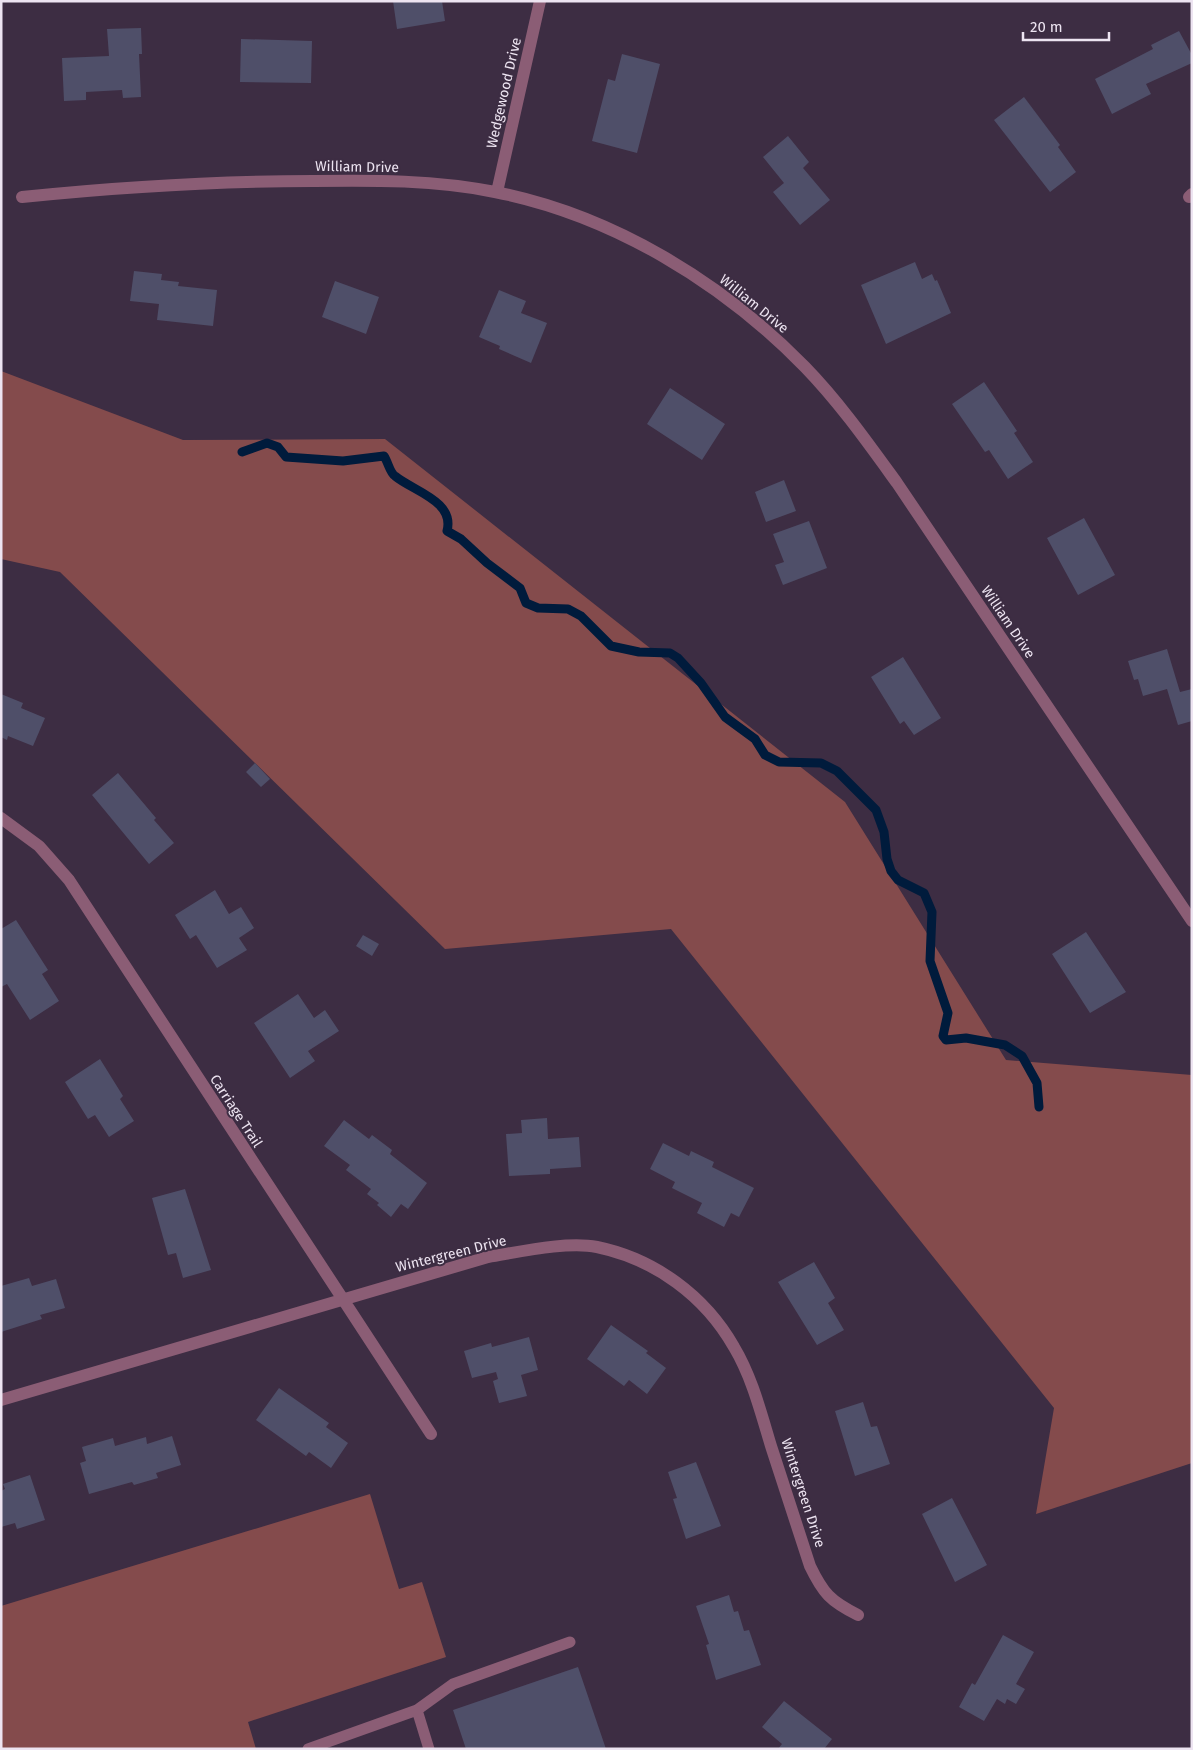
<svg xmlns="http://www.w3.org/2000/svg" width="1193" height="1750" font-family="'Fira Sans',sans-serif">
<rect width="100%" height="100%" fill="#3d2d43"/>
<path fill="#844b4c" d="M1,371L183,440L385,439L845,802L1006,1060L1192,1075V1463L1036,1514L1054,1408L671,929L445,949L60,572L1,559Z
M370,1494L399,1589L422,1582L446,1657L248,1722L256,1749H1V1606Z"/>
<g fill="none" stroke-linecap="round" stroke-linejoin="round">
<path stroke="#001b3c" stroke-width="9" d="M242,452L267,443L278,447L286,457L343,461L384,456C388,462 390,473 395,476C413,491 455,501 447,531L461,539L487,563L520,588L526,603L538,608L568,609L581,616L611,646L639,652L670,653L678,658L701,683L725,717L755,739L765,755L779,762L821,763L837,771L876,810L884,832L887,859L891,871L898,880L924,893L932,912L930,961L948,1013L943,1036L946,1040L966,1038L1005,1045L1022,1056L1037,1083L1039,1107"/>
</g>
<path fill="#4f4f69" d="M393,1H442L445,21L397,29Z
M141,28L142,54H139L141,97L123,98L122,90L86,92V100L64,101L62,58L109,56L107,29Z
M1179,31L1192,55V63L1146,84L1151,94L1112,114L1095,79L1153,49L1151,45Z
M241,39L312,41L311,83L240,82Z
M622,54L660,64L637,153L592,141L608,79L615,81Z
M1024,97L1060,145L1058,147L1076,172L1050,192L994,120Z
M788,136L809,162L803,168L830,200L800,225L773,192L784,183L763,157Z
M915,262L922,279L932,274L935,281L937,280L951,313L886,344L861,285Z
M134,271L162,274L161,280L179,282L178,286L217,290L213,326L157,320L159,304L130,301Z
M335,281L379,297L366,334L322,317Z
M499,290L526,301L521,313L547,323L531,363L499,349L500,346L479,337Z
M984,382L1017,431L1014,433L1033,462L1008,479L989,450L985,452L952,404Z
M670,388L725,424L702,460L647,424Z
M784,480L796,511L766,522L755,492Z
M1084,518L1115,575L1078,595L1047,538Z
M809,521L827,568L783,585L775,565L784,562L773,534Z
M1167,649L1180,692L1192,689V721L1178,725L1167,689L1143,696L1138,679L1134,680L1128,661Z
M903,657L941,718L914,735L904,721L900,724L871,677Z
M1,694L23,703L21,708L45,718L33,746L8,736L7,740L1,737Z
M255,763L270,779L261,787L246,772Z
M118,773L156,818L154,820L174,843L149,864L92,795Z
M215,890L229,914L241,907L254,928L239,938L247,950L217,968L196,935L190,939L175,915Z
M16,920L48,970L42,974L59,1001L30,1020L7,984L1,987V929Z
M1086,932L1126,992L1090,1013L1052,954Z
M363,935L379,944L372,956L356,946Z
M298,994L314,1018L325,1010L339,1031L308,1051L315,1061L290,1078L254,1023Z
M100,1059L123,1096L120,1099L134,1121L109,1137L95,1115L88,1119L65,1082Z
M547,1118L548,1139L579,1137L581,1167L550,1169V1174L509,1176L506,1134L522,1133L521,1120Z
M344,1120L369,1139L372,1135L392,1150L390,1154L427,1183L408,1209L401,1204L391,1217L377,1205L379,1203L367,1194L371,1189L346,1170L350,1165L324,1146Z
M663,1143L689,1156L691,1151L714,1162L712,1167L754,1188L739,1217L731,1213L724,1227L697,1213L702,1203L672,1188L675,1182L650,1169Z
M185,1189L211,1270L183,1278L176,1253L168,1255L152,1198Z
M814,1262L835,1298L828,1303L844,1330L817,1345L778,1282Z
M29,1278L32,1286L56,1279L65,1308L40,1315L42,1319L1,1332V1286Z
M611,1325L648,1351L646,1353L666,1368L647,1394L629,1380L624,1386L587,1359Z
M529,1337L538,1370L521,1375L527,1396L499,1403L493,1381L498,1379L496,1372L472,1378L464,1351L491,1343L492,1347Z
M279,1388L329,1423L326,1427L348,1443L331,1468L309,1452L306,1456L256,1420Z
M863,1402L871,1427L877,1426L890,1464L855,1476L835,1411Z
M172,1436L181,1465L156,1473L158,1478L134,1485L132,1482L89,1494L80,1463L86,1461L82,1447L113,1438L115,1446L146,1437L147,1444Z
M696,1462L721,1526L686,1539L673,1499L677,1498L668,1472Z
M30,1475L45,1520L17,1529L15,1523L1,1527V1491L5,1489L3,1484Z
M952,1498L987,1565L955,1582L922,1514Z
M729,1595L734,1612L738,1611L744,1631L749,1630L761,1665L716,1680L706,1645L709,1644L696,1606Z
M1003,1635L1034,1652L1016,1684L1025,1689L1016,1704L1007,1699L1005,1704L997,1699L984,1721L959,1707L972,1683L975,1685Z
M578,1667L606,1749H466L453,1710Z
M784,1701L832,1739L824,1749H778L782,1744L762,1727Z"/>
<g fill="none" stroke-linecap="round" stroke-linejoin="round">
<path stroke="#8b5d75" stroke-width="11" d="M417,1710L453,1684L570,1642
M308,1749L417,1710L429,1749"/>
<path stroke="#8b5d75" stroke-width="12" d="M497,192L540,1
M22,197C119,187 215,181 313,181C373,180 436,180 495,192C612,215 722,282 805,367C839,402 868,443 897,483L1192,921
M1189,197L1192,194
M1,818L39,846L69,880L431,1434
M1,1400L488,1257C519,1252 567,1241 597,1247C655,1259 705,1296 734,1347C752,1377 761,1413 771,1446C784,1486 797,1526 810,1566C823,1593 830,1601 858,1615"/>
</g>
<g text-anchor="middle" dominant-baseline="central" stroke-width="4" stroke-linejoin="round" paint-order="stroke">
<g font-size="14" fill="#ede4f1" stroke="#3d2d43">
<text transform="translate(504 93) rotate(-77)">Wedgewood Drive</text>
<text transform="translate(357 167) rotate(1)">William Drive</text>
<text transform="translate(754 304) rotate(39)">William Drive</text>
<text transform="translate(1008 622) rotate(56)">William Drive</text>
<text transform="translate(236 1111) rotate(57)">Carriage Trail</text>
<text transform="translate(451 1254) rotate(-14)">Wintergreen Drive</text>
<text transform="translate(803 1493) rotate(72)">Wintergreen Drive</text>
</g>
</g>
<rect width="1193" height="1750" fill="none" stroke="#ede4f1" stroke-width="5"/>
<path d="M1023 32v8h86v-8" fill="none" stroke="#ede4f1" stroke-width="2.5"/>
<text x="1030" y="32" font-size="15" fill="#ede4f1" stroke="#3d2d43" stroke-width="4" paint-order="stroke">20 m</text>
</svg>
